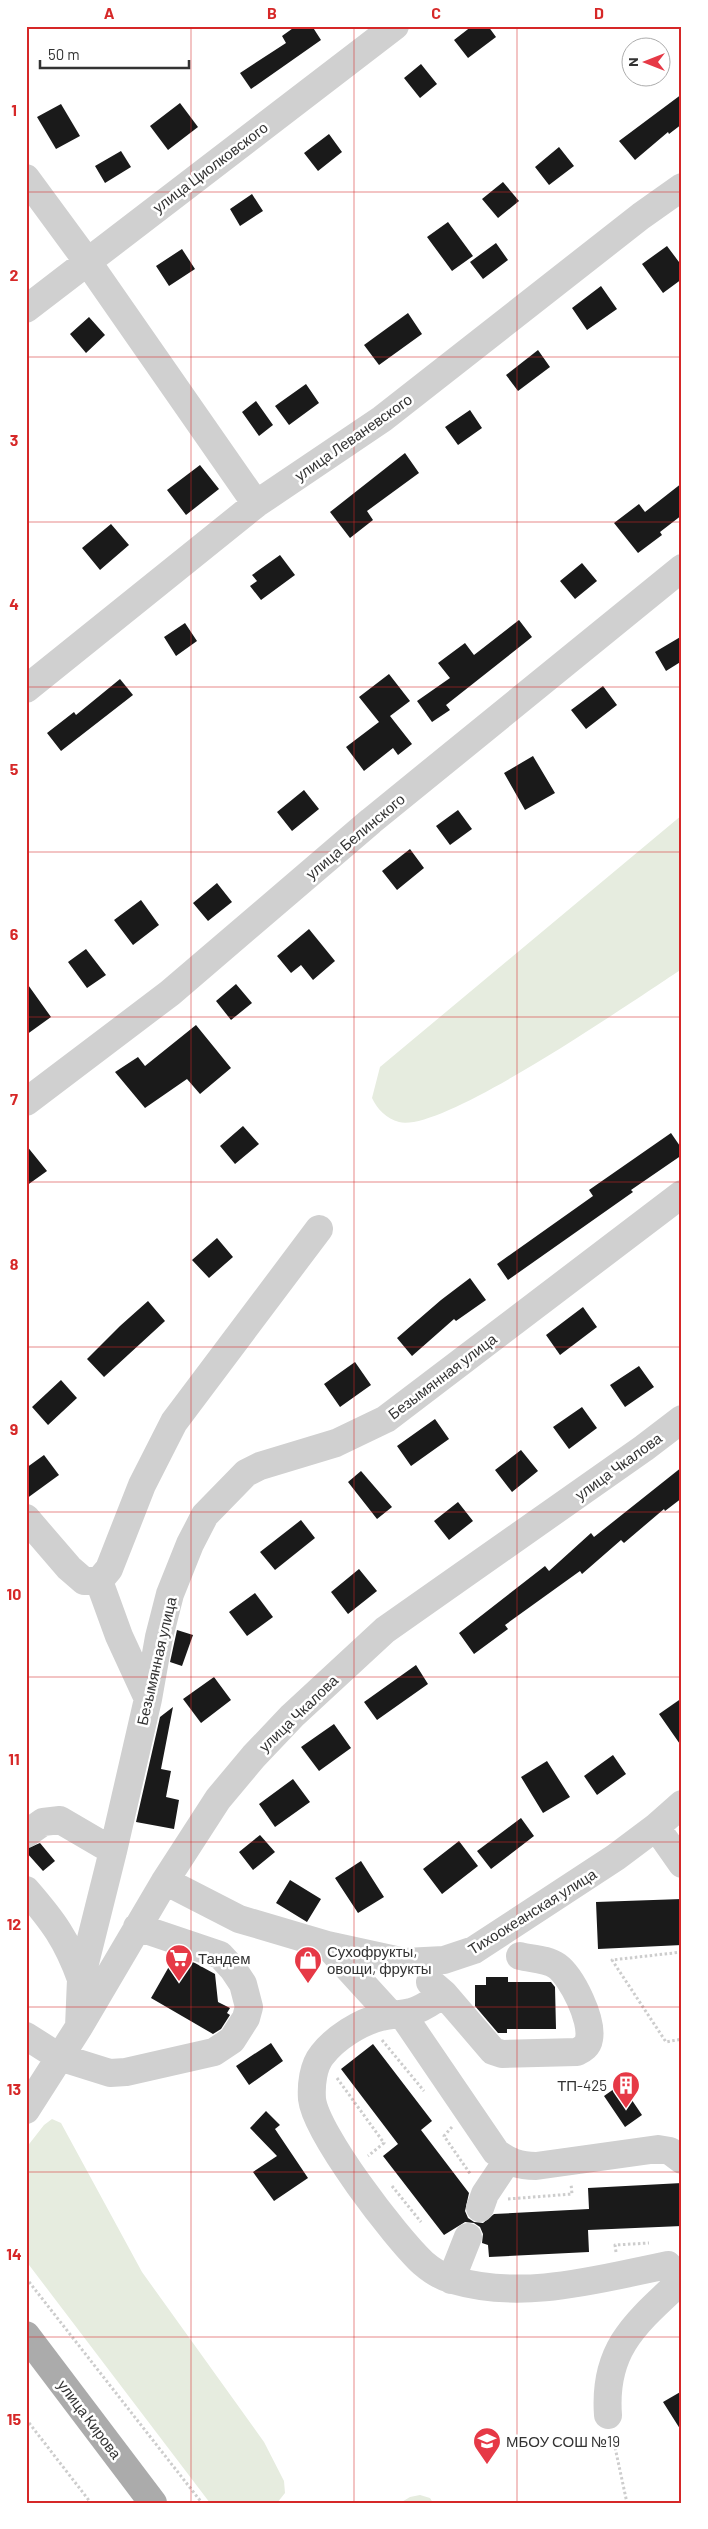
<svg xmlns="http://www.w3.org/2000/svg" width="708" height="2529" font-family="Barlow,sans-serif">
<rect width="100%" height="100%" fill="#fff"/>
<path fill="#e6ecdf" d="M682,815V969C637,998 442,1134 399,1122C387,1119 377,1109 372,1098L380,1067Z
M52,2119L61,2123L142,2272L264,2442L284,2481L285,2493L277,2503H210L26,2261V2148L44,2125Z
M420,2495L430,2498L433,2503H400L410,2497Z"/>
<path fill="#1a1a1a" d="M296,26H312L321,40L251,89L240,73L286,43L282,36Z
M472,26H488L496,37L468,58L454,40Z
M421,64L437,84L420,98L404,78Z
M682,94V124L669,134L668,132L635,160L619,141Z
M180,103L198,127L168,150L150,126Z
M61,104L80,136L56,149L37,117Z
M329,134L342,152L318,171L304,153Z
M559,147L574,166L549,185L535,167Z
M121,151L131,167L105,183L95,166Z
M503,182L519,201L498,218L482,199Z
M252,194L263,211L240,226L230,209Z
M448,222L473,256L452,271L427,237Z
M496,243L508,260L483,279L470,262Z
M667,246L682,266V279L663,293L642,264Z
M182,249L195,269L169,286L156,266Z
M601,286L617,309L587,330L572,308Z
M408,313L422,334L379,365L364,345Z
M89,317L105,335L86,353L70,334Z
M538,350L550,367L518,391L506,375Z
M306,384L319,403L289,425L275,406Z
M256,401L273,425L259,436L242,412Z
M470,410L482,428L458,445L445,427Z
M405,453L419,473L367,511L373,520L350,538L330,512Z
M200,465L219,489L186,515L167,490Z
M682,483V515L660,532L662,535L638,553L614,523L639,504L645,512Z
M111,524L129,545L100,570L82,548Z
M280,555L295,575L261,600L250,586L257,581L252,575Z
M582,563L597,581L575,599L560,581Z
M519,620L532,637L446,705L450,710L432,722L417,701L450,678L438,663L465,643L474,655Z
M185,623L197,641L176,656L164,637Z
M682,636V661L666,671L655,652Z
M389,674L410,701L390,716L412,744L398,755L393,748L364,771L346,747L379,722L359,697Z
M120,679L133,695L61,751L47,733L74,712L76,715Z
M603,686L617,705L586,729L571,710Z
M533,756L555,793L525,810L504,773Z
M304,790L319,809L292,831L277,812Z
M458,810L472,829L450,845L436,826Z
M410,849L424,868L397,890L382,871Z
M217,883L232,902L208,921L193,903Z
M141,900L159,925L133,945L114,920Z
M309,929L335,961L313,980L301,965L291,973L277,956Z
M86,949L106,975L87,988L68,962Z
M26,982L51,1017L26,1035Z
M236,984L252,1003L231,1020L216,1001Z
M196,1025L231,1068L200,1094L187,1079L145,1108L115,1072L138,1057L145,1066Z
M243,1126L259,1144L235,1164L220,1146Z
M671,1133L682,1149V1155L631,1190L633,1192L508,1280L497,1264L593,1196L589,1190Z
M26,1145L47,1171L26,1186Z
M217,1238L233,1257L209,1278L192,1260Z
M470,1278L486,1300L456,1321L454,1319L412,1356L397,1338L441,1300Z
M148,1301L165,1321L104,1377L87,1359L120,1326Z
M583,1307L597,1327L560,1355L546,1335Z
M355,1362L371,1385L340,1407L324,1384Z
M639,1366L654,1387L625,1407L610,1385Z
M61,1380L77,1398L48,1425L32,1407Z
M582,1407L597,1428L569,1449L553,1427Z
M435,1419L449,1439L411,1466L397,1446Z
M521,1450L538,1471L512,1492L495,1470Z
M44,1455L59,1475L26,1499V1468Z
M682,1467V1498L665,1511L664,1509L624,1543L621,1540L582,1574L580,1571L505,1625L508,1629L474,1654L459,1633L545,1566L549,1571L591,1533L594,1537Z
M361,1471L392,1507L377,1519L348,1482Z
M458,1502L473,1521L449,1540L434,1521Z
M301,1520L315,1538L275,1570L260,1552Z
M359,1569L377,1591L348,1614L331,1592Z
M255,1593L273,1617L247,1636L229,1612Z
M177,1630L193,1635L182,1666L170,1662Z
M416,1665L428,1684L377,1720L364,1702Z
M214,1677L231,1700L201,1723L183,1699Z
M682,1698V1747L659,1714Z
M173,1707L161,1769L171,1771L166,1797L179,1800L174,1829L136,1822L160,1717Z
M334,1724L351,1748L319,1771L301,1747Z
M613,1755L626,1774L597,1795L584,1776Z
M547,1761L570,1797L543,1813L521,1777Z
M293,1779L310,1802L275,1827L259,1804Z
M521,1818L534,1836L491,1869L477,1851Z
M260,1835L275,1852L253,1870L239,1852Z
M459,1841L478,1866L442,1894L423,1869Z
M40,1843L55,1861L43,1871L26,1852V1849Z
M361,1861L384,1897L358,1913L335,1878Z
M290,1880L321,1899L307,1922L276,1903Z
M682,1899V1945L598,1949L596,1902Z
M175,1956L195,1963L215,1974L218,2002L230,2008L227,2013L230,2015L221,2029L213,2034L151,1998Z
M486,1977H508V1982H551L555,1987L556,2029H507V2033H498L475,2006V1985H486Z
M271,2043L283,2061L249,2085L236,2066Z
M373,2044L432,2121L421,2130L469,2193L465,2211L468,2218L474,2222L483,2223L494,2214L589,2209L588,2188L682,2183V2226L588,2230L589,2252L489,2257L488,2245L482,2243L483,2234L480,2227L474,2223L465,2222L444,2235L383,2156L398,2144L341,2069Z
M621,2084L642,2115L625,2127L604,2096Z
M266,2111L280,2125L275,2129L308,2178L274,2201L253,2172L277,2156L250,2128Z
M682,2391V2432L663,2402Z"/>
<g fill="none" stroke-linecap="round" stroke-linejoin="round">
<path stroke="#cdcdcd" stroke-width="3" stroke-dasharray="2.5 2.5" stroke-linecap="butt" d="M682,1952L612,1960L666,2042L682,2039
M382,2040L424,2091
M337,2078L384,2143L368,2156
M452,2127L444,2136L471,2175
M392,2186L421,2222
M508,2199L572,2194L571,2184
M616,2252L615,2245L649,2243
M26,2278L202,2503
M26,2419L91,2503
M613,2438L627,2503"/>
<path stroke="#d0d0d0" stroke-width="28" d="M26,178L87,261L256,504
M26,309L395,26
M26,689L256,504L382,419L641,216L682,187
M26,1102L170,993L371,821L682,568
M26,1518L69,1568L84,1581H99L109,1569L142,1485L174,1422L319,1229
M99,1581L119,1636L148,1699
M656,1827L682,1864
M26,1834L43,1822L60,1820L113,1851
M165,1881L239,1919L327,1945L405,1962L444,1960L474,1950L616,1857L656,1827L682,1804
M26,1890C53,1921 67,1940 81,1979
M327,1945L391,2015
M430,1982L444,1994L493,2051L502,2054L577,2052C583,2049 588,2046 589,2039C593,2020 572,1977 557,1966C547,1959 532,1959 520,1956
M444,1994C434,2000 423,2009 411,2012C401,2015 391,2014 381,2017C360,2022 335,2038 322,2055C313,2066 311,2085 312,2099C316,2134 396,2238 423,2263C431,2270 442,2277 453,2280C524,2301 598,2279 668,2265L681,2281
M402,2014L496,2152C509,2162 519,2166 536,2166L658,2149L670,2151L682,2160
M79,2027L81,1979L113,1851L148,1699L159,1637L170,1594L190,1544L205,1515L246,1473L260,1466L336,1443L386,1419L682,1194
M26,2036L59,2057L110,2073L126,2072L214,2052L232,2040L246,2018L249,2007L243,1984L233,1969L220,1955L137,1927
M26,2110L79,2027L165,1881L218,1799L254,1756L292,1716L385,1630L644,1448L682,1419
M480,2208L485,2194L507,2161
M451,2280L468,2237
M608,2415C603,2348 637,2322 682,2280"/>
<path stroke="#ababab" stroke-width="28" d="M26,2335L153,2503"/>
</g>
<path fill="none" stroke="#d62828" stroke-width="1" stroke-opacity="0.55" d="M191,26V2503M354,26V2503M517,26V2503M26,192H682M26,357H682M26,522H682M26,687H682M26,852H682M26,1017H682M26,1182H682M26,1347H682M26,1512H682M26,1677H682M26,1842H682M26,2007H682M26,2172H682M26,2337H682"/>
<defs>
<g id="supermarket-pin" transform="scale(1.4375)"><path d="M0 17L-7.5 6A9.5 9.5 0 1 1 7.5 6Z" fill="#e63946" stroke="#fff"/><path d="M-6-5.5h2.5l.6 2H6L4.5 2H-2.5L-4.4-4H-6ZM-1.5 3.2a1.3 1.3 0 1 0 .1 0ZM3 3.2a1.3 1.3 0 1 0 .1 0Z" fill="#fff"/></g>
<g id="shop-pin" transform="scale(1.4375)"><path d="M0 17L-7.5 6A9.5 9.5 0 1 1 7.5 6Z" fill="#e63946" stroke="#fff"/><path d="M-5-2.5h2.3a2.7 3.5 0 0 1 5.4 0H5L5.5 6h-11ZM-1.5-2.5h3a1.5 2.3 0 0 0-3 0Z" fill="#fff"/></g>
<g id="building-pin" transform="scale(1.4375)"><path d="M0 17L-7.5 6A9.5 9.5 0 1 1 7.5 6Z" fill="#e63946" stroke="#fff"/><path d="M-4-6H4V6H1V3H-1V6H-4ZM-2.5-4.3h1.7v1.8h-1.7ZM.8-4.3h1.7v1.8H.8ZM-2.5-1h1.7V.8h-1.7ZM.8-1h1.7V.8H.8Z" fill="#fff"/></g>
<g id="school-pin" transform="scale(1.4375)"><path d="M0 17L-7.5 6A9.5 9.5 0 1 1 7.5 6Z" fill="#e63946" stroke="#fff"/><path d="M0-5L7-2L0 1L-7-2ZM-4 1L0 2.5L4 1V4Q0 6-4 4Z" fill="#fff"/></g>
</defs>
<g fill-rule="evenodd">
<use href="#supermarket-pin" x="179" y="1958"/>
<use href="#shop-pin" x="308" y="1960"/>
<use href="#building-pin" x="626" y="2085"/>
<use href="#school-pin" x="487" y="2441"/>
</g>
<g text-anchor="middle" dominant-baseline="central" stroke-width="5" stroke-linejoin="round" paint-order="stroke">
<g font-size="15" fill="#333" stroke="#fff">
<text transform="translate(210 167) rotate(-37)">улица Циолковского</text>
<text transform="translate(353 437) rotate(-35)">улица Леваневского</text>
<text transform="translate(355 836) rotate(-40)">улица Белинского</text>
<text transform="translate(442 1376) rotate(-37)">Безымянная улица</text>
<text transform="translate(618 1466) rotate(-36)">улица Чкалова</text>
<text transform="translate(156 1661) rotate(-77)">Безымянная улица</text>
<text transform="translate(298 1713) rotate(-44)">улица Чкалова</text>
<text transform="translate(532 1911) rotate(-32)">Тихоокеанская улица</text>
<text transform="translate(90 2419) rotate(53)">улица Кирова</text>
</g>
<g font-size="15" fill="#333" stroke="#fff" text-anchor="start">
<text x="327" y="1951">Сухофрукты,<tspan x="327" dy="17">овощи, фрукты</tspan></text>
<text x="198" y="1958">Тандем</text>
<text x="607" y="2085" text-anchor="end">ТП-425</text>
<text x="506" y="2441">МБОУ СОШ №19</text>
</g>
</g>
<rect width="708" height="2529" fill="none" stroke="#ffffff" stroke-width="55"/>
<g transform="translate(646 62) rotate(270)"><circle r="24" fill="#ffffff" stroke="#adadad"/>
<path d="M0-4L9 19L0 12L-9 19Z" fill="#e63946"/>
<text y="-8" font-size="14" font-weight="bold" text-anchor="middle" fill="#333333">N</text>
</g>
<path d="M40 60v8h149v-8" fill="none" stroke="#333333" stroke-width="2.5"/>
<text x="48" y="60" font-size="15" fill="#333333" stroke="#ffffff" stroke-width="4" paint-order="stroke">50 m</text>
<rect x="28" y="28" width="652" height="2474" fill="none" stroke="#d62828" stroke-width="2"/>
<g font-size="16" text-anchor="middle" font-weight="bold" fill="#d62828">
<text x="109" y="19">A</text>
<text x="272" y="19">B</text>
<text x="436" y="19">C</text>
<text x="599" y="19">D</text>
<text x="14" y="116">1</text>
<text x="14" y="281">2</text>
<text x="14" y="446">3</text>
<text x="14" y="610">4</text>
<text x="14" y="775">5</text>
<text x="14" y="940">6</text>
<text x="14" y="1105">7</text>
<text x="14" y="1270">8</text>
<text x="14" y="1435">9</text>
<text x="14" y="1600">10</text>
<text x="14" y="1765">11</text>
<text x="14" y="1930">12</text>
<text x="14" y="2095">13</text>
<text x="14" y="2260">14</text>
<text x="14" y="2425">15</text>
</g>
</svg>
